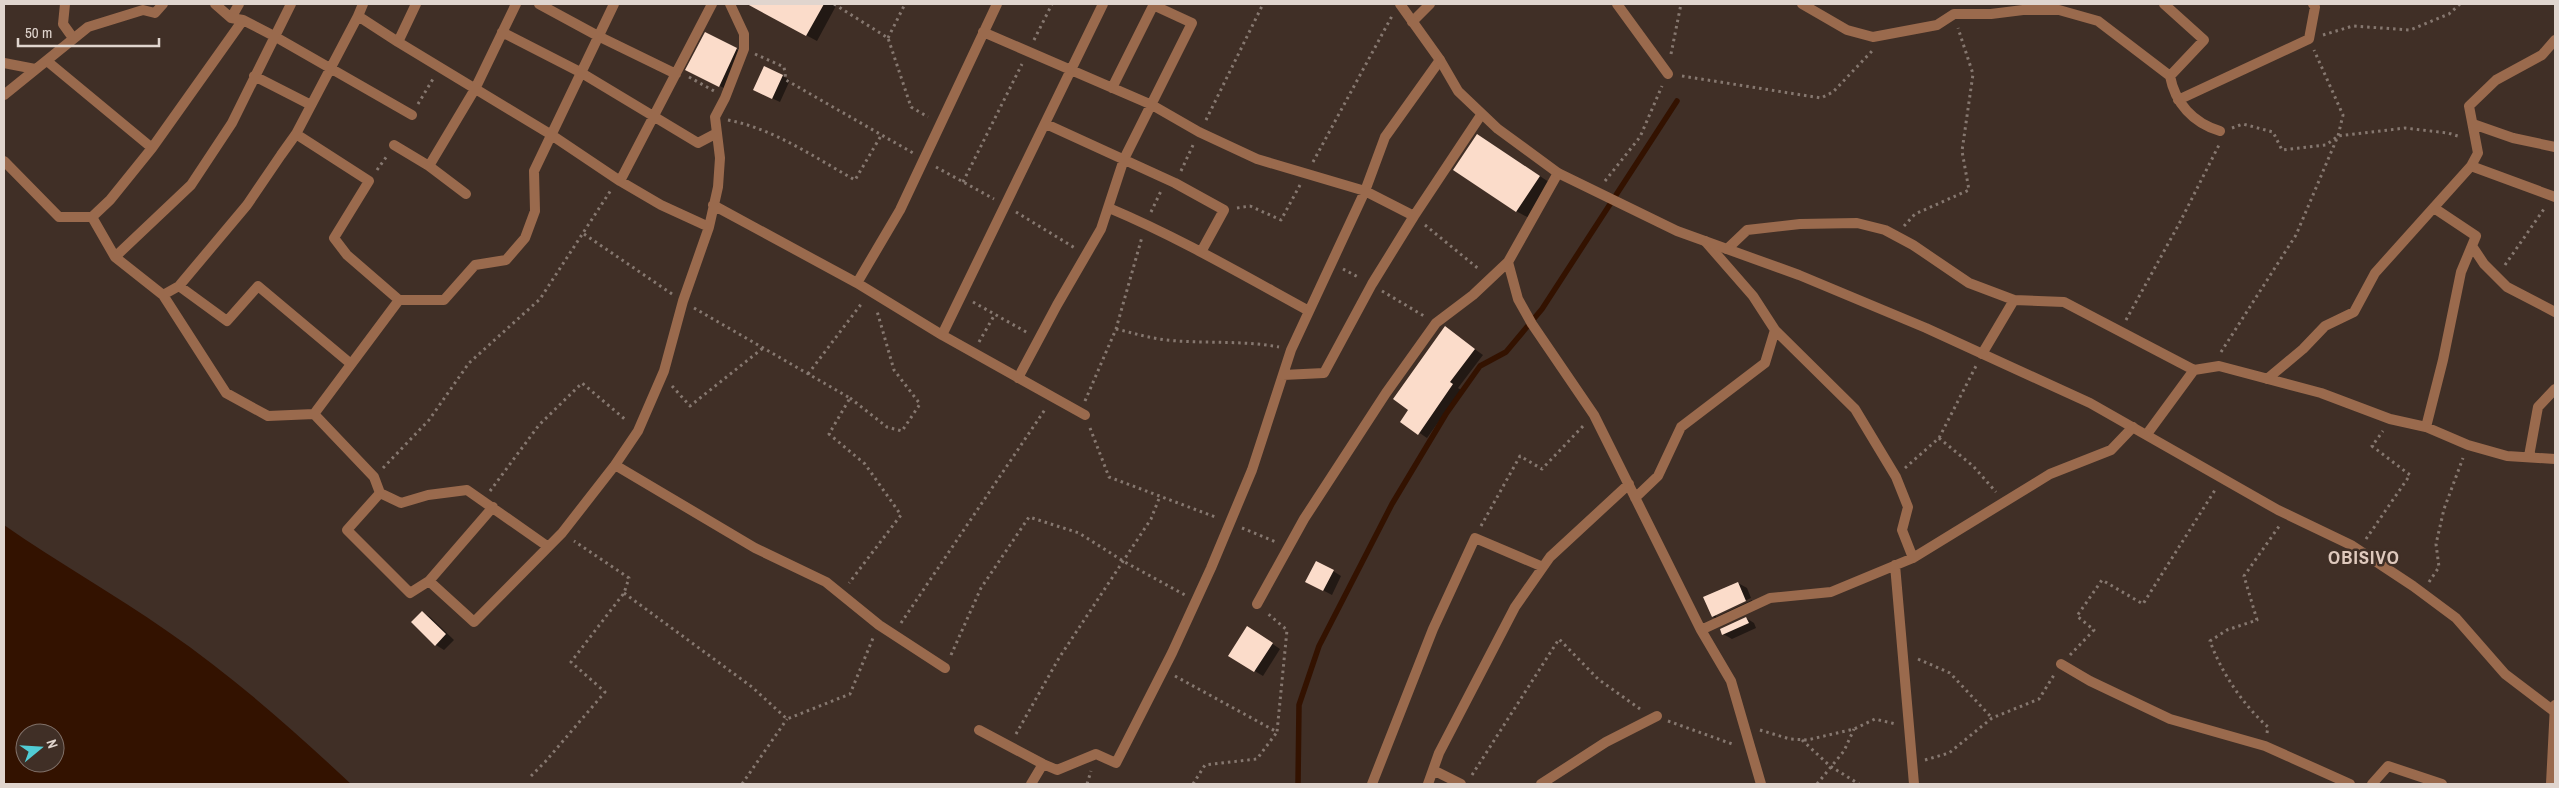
<svg xmlns="http://www.w3.org/2000/svg" width="2559" height="788" font-family="'Archivo Narrow',sans-serif">
<rect width="100%" height="100%" fill="#402f26"/>
<path fill="#331200" fill-rule="evenodd" d="M4,525C57,562 114,594 167,631C234,677 292,729 351,784H4ZM25,733H55V763H25Z"/>
<path fill="#0007" d="M748,4H837L817,41Z
M736,49L745,54L728,90L695,74Z
M782,76L790,80L780,102L763,94Z
M1477,135L1552,184L1529,218L1516,211Z
M1445,328L1483,355L1458,388L1461,390L1427,438L1402,421L1410,409Z
M1333,571L1341,576L1332,595L1315,586Z
M1738,583L1747,588L1751,598L1716,614V617L1752,600L1754,606L1721,621L1713,617Z
M422,612L430,617L454,640L444,650L436,645Z
M1746,618L1754,623L1756,628L1732,639L1723,634Z
M1256,633L1280,649L1263,676L1230,656Z"/>
<g fill="none" stroke-linecap="round" stroke-linejoin="round">
<path stroke="#331200" stroke-width="5.5" d="M1298,784L1299,705L1319,646L1392,504L1446,414L1480,366L1506,352L1542,309L1677,101"/>
</g>
<path fill="#fbdcca" d="M747,4H824L806,36Z
M705,32L737,48L719,87L685,70Z
M764,66L783,75L772,99L753,90Z
M1477,134L1540,176L1516,212L1453,170Z
M1445,326L1475,349L1450,382L1453,384L1418,435L1400,422L1408,410L1393,399Z
M1316,561L1334,570L1323,591L1305,582Z
M1738,582L1746,601L1712,617L1703,597Z
M422,611L446,634L435,646L411,622Z
M1746,617L1749,623L1722,635L1720,629Z
M1247,626L1273,643L1254,672L1228,656Z"/>
<g fill="none" stroke-linecap="round" stroke-linejoin="round">
<path stroke="#867870" stroke-width="3" stroke-dasharray="2.5 4" stroke-linecap="butt" d="M834,4L888,38L911,107L928,117
M2323,35L2353,26L2410,30L2449,14L2460,4
M888,38L905,4
M1034,40L1052,4
M755,54L784,67L786,80L913,153
M1671,54L1681,4
M1682,76L1821,98L1833,92L1872,51
M689,77L714,91
M418,104L433,79
M728,120C774,129 814,157 855,180L882,134
M1206,120L1263,4
M2232,128L2243,124L2273,132L2282,150L2326,145L2338,136L2405,128L2448,133L2461,137
M1313,162L1392,16
M936,167L994,199
M377,170L387,156
M1181,171L1194,143
M1605,181L1640,137L1662,86
M963,182L1022,64
M1237,208L1250,206L1281,220L1300,185
M1016,212L1075,248
M1151,212L1161,191
M1425,225L1480,270
M1904,226L1915,214L1969,190L1962,151L1973,74L1958,28
M584,234L672,294
M2505,265L2544,209
M1343,269L1360,278
M1382,291L1424,316
M973,302L1028,333
M694,308L850,398L829,434L865,464L901,515L849,583
M2126,320L2179,224L2219,145
M1116,329C1133,333 1149,338 1166,340C1204,344 1241,340 1279,347
M979,342L995,314
M2221,352L2296,235L2338,136L2343,115L2314,50
M808,374L862,303
M672,386L690,406L763,348
M850,398L887,427L902,431L920,404L894,370L877,311
M1085,401L1116,329L1142,237
M1090,428L1109,477L1218,518
M1939,438L1973,466L1996,492
M383,468L429,420L469,363L540,299L611,190
M1905,468L1939,438L1976,366
M490,491L539,425L582,383L627,421
M1481,526L1520,456L1542,469L1585,424
M1242,528L1276,542
M2366,539L2410,475L2372,446L2383,431
M2429,582L2439,567L2436,544L2444,509L2463,458
M624,593L752,687L787,719L850,694L873,638
M901,623L1046,408
M951,655L981,588L1029,517L1079,533L1123,561L1185,595
M2070,655L2094,630L2077,616L2102,580L2143,604L2215,490
M1918,659L1950,673L1992,718
M1175,676L1277,732L1287,630L1267,613
M1668,721L1735,745
M1760,730L1790,739L1807,740L1854,729L1875,719L1896,724
M2267,733L2268,727C2243,705 2221,672 2210,641L2227,630L2257,620L2244,576L2280,525
M1016,734L1059,658L1151,519L1160,496
M1802,740L1830,766L1859,784
M1925,760L1949,753L1992,718L2039,699L2054,675
M1472,775L1559,639L1598,679L1640,709
M531,776L545,762L605,692L571,662L624,593L629,578L574,541
M742,784L787,719
M1087,784L1091,771
M1193,784L1205,765L1257,759L1277,732
M1817,784L1844,751L1854,729"/>
<path stroke="#9a6a4d" stroke-width="10" d="M65,4L63,24L73,38
M215,4L231,18L239,4
M539,4L598,36L676,74
M1617,4L1668,74
M1802,4L1847,30L1873,37L1937,25L1954,14H1991L2023,10H2059L2098,21L2170,76C2175,103 2193,123 2220,131
M2164,4L2204,40L2170,76
M358,16L363,4
M231,18L243,20L274,36L412,115
M243,20L152,148L110,200L92,217L115,257L163,295L179,286L247,205L281,155L296,134L358,16L398,42L416,4
M1412,22L1430,4
M502,32L580,72L698,143L717,133
M983,32L1152,105L1199,132L1257,159L1365,191L1414,216
M398,42L550,134L620,181L661,205L709,227
M47,61L152,148
M4,63L35,69
M254,76L311,105
M1112,88L1154,4
M4,95L88,27L143,10L155,13L163,4
M2178,100L2309,39L2315,7L2313,4
M1046,124L1175,183L1224,210L1201,252
M2473,124L2513,138L2555,147
M296,134L369,181L334,238L347,255L399,300H444L475,265L506,260L525,238L535,211L534,171L614,4
M394,145L429,166L466,194
M4,161L59,217H92
M429,166L475,89L516,4
M2471,166L2555,197
M620,181L712,4
M713,205L857,283L942,335L1085,415
M1109,208C1178,237 1243,275 1309,311
M2472,246L2484,264L2507,287L2555,312
M1727,249L1747,230L1800,224L1857,223L1885,230L1913,245L1969,283L2014,300L2064,302L2194,370
M115,257L191,185L232,123L291,4
M1508,262L1518,299L1532,324L1594,415L1701,630L1731,681L1761,784
M857,283L900,210L997,4
M179,286L227,321L258,286L351,364
M163,295L226,393L268,416L314,414
M1775,330L1855,409L1896,477L1908,507L1902,530L1913,558
M942,335L1103,4
M1982,354L2014,300
M1283,375L1324,373L1372,284L1414,216L1481,115
M1018,378L1057,305L1101,229L1124,159L1192,23L1153,5
M2267,379L2303,349L2325,326L2354,312L2375,273L2471,166L2478,153L2469,106L2496,80L2542,55L2555,40
M314,414L374,477L380,493L347,530L410,593L429,581
M314,414L399,300
M2426,427L2443,360L2461,272L2476,236L2434,208
M2147,434L2194,370L2219,366L2321,393L2390,419L2426,427L2468,445L2507,456L2555,459
M2529,456L2538,407L2555,389
M615,465L755,548L826,582L879,625L945,668
M380,493L401,503L428,495L467,490L547,546
M1635,498L1658,476L1681,427L1765,363L1775,330L1753,296L1705,241
M493,507L429,581L474,622L562,533L615,465L638,431L664,371L683,301L709,227L718,187L720,158L715,117L725,98L744,49V34L730,4
M1895,565L1914,784
M1257,604L1304,519L1386,393L1436,323L1473,295L1508,262L1558,173
M1701,630L1770,598L1831,592L1913,558L2050,474L2111,450L2133,427
M2061,664L2090,681L2170,719L2265,746L2350,784
M979,730L1043,764L1057,770L1096,754L1116,763L1172,653L1211,568L1252,470L1291,350L1365,191L1385,137L1440,60
M1433,770L1461,784
M1031,784L1043,764
M1372,784L1433,629L1475,538L1543,567
M1428,784L1439,753L1515,607L1550,557L1629,484
M1541,784L1606,742L1657,716
M2372,784L2388,766L2442,784
M2551,784L2555,705"/>
<path stroke="#9a6a4d" stroke-width="10" d="M1400,4L1440,60L1458,91L1498,129L1558,173L1677,231L1799,275L1926,328L2090,403L2278,510L2351,545L2413,586L2456,618L2505,674L2555,712"/>
</g>
<g text-anchor="middle" dominant-baseline="central" stroke-width="5" stroke-linejoin="round" paint-order="stroke">
<g font-size="19" font-weight="bold" letter-spacing="1" fill="#dfc9bd" stroke="#402f26">
<text x="2364" y="557">OBISIVO</text>
</g>
</g>
<rect width="2559" height="788" fill="none" stroke="#e0d5ce" stroke-width="10"/>
<g transform="translate(40 748) rotate(72)"><circle r="24" fill="#402f26" stroke="#807169"/>
<path d="M0-4L9 19L0 12L-9 19Z" fill="#51ccd4"/>
<text y="-8" font-size="14" font-weight="bold" text-anchor="middle" fill="#e0d5ce">N</text>
</g>
<path d="M18 38v8h141v-8" fill="none" stroke="#e0d5ce" stroke-width="2.5"/>
<text x="25" y="38" font-size="15" fill="#e0d5ce" stroke="#402f26" stroke-width="4" paint-order="stroke">50 m</text>
</svg>
